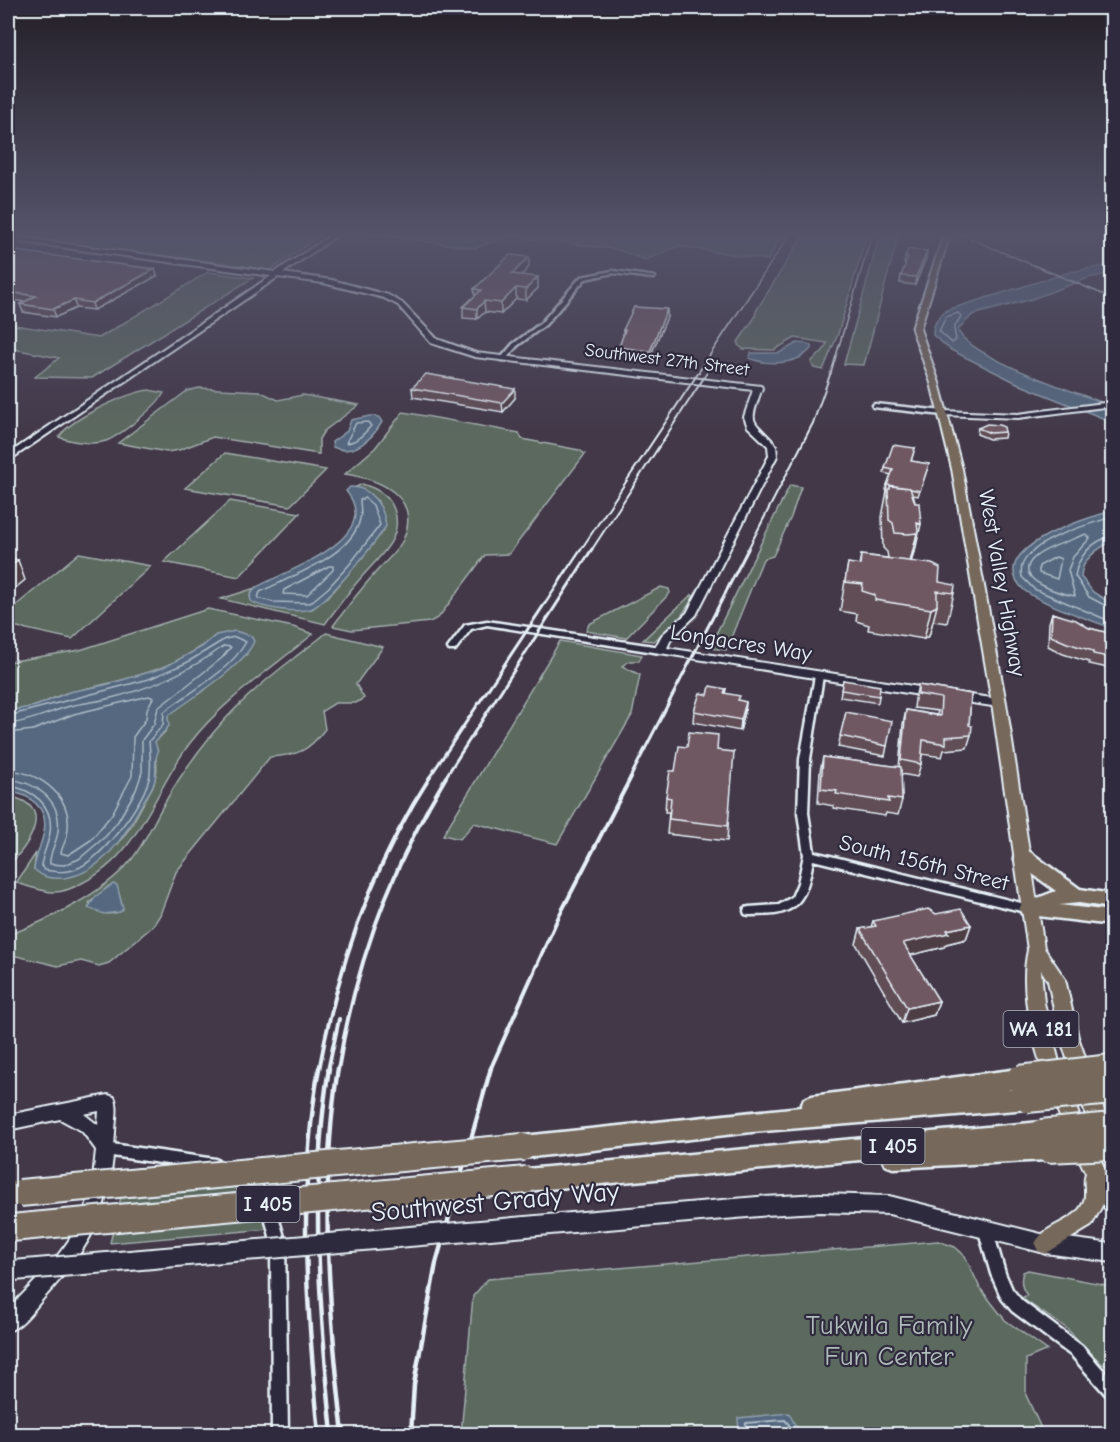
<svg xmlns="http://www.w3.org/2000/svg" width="1120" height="1442" font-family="'Comic Neue',sans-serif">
<rect width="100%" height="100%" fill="#423848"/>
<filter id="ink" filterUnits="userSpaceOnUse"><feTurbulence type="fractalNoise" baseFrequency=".0167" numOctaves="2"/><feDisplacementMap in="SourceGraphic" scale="12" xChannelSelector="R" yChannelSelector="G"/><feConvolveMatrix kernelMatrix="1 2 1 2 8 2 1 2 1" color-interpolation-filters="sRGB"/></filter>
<g filter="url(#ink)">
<path fill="#5c695f" stroke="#a2adac" stroke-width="1.5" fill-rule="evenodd" d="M35,234H323L269,271L26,238Z
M369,234H782L768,260L678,246L646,260L615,249L510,236L475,248Z
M804,234H867L838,334L823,370L814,368L811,362L823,351L827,343L795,338L774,350L743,349L738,345V342L755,317L756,311Z
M880,234L898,236L864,365L844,364Z
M208,272L253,278L92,378L35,377L59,358L8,348V324L99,338Z
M199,388L259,391L278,400L303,395L359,405L324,431L319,439V454L213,437L179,450L167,452L118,443L187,391Z
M149,390L164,393C157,406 120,436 106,441C94,445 71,442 59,437C71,418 127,393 149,390Z
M403,412L514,432L519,433L522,439L579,450L585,454L509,554L485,555L439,617L430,622L352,630L333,626C347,607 361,589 376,572C385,562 397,552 403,540C422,497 380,479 345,474L375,448Z
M225,453L326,470L290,506L185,488Z
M362,484C376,488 389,495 394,509C405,539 377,558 359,580C347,594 336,609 325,624L221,599L255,588L250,596L272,608L312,609L333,592L384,530L378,501L356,487Z
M790,485L801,487L791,517L773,556L763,559L726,650L709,648Z
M230,501L300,513L239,577L164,562Z
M79,553L151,566L72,639L8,625V612Z
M661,587L669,589L670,593L626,638L586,631L589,624Z
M692,594L691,596H694L679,620L654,641L643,640Z
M208,609L293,627L313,634C271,669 223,700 190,743C154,790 140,855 82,883C73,888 63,893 52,892C40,891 28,886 16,883L36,853L34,869L118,844L131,826L154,784L157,769L155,742L165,732L168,716L247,654L216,635C174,671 122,681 70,692C58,695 47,702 35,706C26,709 17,709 8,711V662L80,650Z
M326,633L383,647L356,684L364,698L356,703H335L322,711L325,729C308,752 298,755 270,757L176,872L160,915L153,926L109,963L99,966L81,961L58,966L8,954V935C47,921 105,893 132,859C145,842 153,823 164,804C178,779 195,755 213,733C236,705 265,680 294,658C305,649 316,642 326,633ZM109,886L118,891L123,909C109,919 101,912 89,903Z
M560,641L642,655L639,661H629L622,666L640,675L632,715L557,844L474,823L460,839L443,835Z
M8,796C57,805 29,845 8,866Z
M137,1168C176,1168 233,1158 257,1199C262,1208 265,1219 269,1229L110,1243L127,1172Z
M938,1241L955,1247L965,1256L980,1288L1005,1320L1047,1350L1026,1359V1395L1040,1426L1041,1434H461L473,1296L488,1279Z
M1028,1270L1112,1286V1367L1102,1364L1066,1328L1024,1300L1022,1298L1027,1295C1021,1288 1020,1281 1023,1272Z"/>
<path fill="#54687f" stroke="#8f9faf" stroke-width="1.5" d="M1112,265V273L1088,278L1032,299L972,315L958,330C967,357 1084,395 1112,406V422L1023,386L951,350L933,335C932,325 939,315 947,310L1070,272Z
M797,343L808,344L812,347C800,365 768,366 749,358L751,353H779Z
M370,416L379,417L382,422C372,439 353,457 333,447L332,442L347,431L351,420Z
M350,487C371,486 384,507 386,526C376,542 327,603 311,609C297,613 262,609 251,601L250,596L255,588C284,571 386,539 346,491Z
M1112,511V541C1099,548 1081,559 1081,577L1093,592L1112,604V628C1095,622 1036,601 1024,590C981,549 1087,518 1112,511Z
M235,631L251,636L254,641C245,666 190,699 168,716L169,726L155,742L158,752C153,762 158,772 154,783C151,790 146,797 142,804C125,835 103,873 64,878C51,879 43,878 34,869C36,855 41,845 44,832C49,808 29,793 8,792V711L36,706L69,692L105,685L163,668L202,647L216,635Z
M113,884L117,885L123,909L120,912L104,914L88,908L96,896Z
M789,1413L796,1427L795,1434H739L738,1418Z"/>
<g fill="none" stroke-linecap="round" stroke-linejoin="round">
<path stroke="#adbac8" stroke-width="1.5" d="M958,313L961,316L954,328L956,340L952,343L939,331L946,317Z
M368,422L371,426C364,434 357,442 346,443L356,423Z
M365,498L373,505L380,525L349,565L328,588L310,603L273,602L258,598L260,592C291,576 352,556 360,519C362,513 360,506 360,500Z
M1112,517C1087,525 1036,538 1023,563C1021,567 1021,572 1022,577L1034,589L1112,622
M1086,534L1090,538L1073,557L1068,570L1075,596C1062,594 1015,581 1031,561C1040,549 1072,540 1086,534Z
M1112,536C1092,541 1078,556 1075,576L1089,597L1112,609
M1056,557L1061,559L1057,579L1039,573V566Z
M329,566H333V570L307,595L283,594L284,590Z
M8,716L149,679L186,663L225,639L235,637L246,642C229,672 191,691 164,712L163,725L149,741C150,753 152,767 149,779C141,806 103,858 76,869C66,873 55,872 44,870L41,865C43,854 48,844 50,833C54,805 33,789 8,786
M8,724C30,722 49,712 70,706C82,703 95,702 107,699C150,689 188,672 224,646L231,647L222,658L158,708L154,724L142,740V772L136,790L118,821L106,836L79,859L64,865L50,864C49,852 57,843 58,831C62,800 36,782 8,779
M8,733L33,730L74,714L149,696L153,698L147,709L146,719L133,737L132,776L112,814L91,840L68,855L61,853C62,847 66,841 67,835C75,797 41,773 8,770"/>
<path stroke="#adbac8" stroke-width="2" d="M745,1434L746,1423L785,1420L790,1426L789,1434"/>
<path stroke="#8f9faf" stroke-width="1.5" d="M19,236L24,234"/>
<g stroke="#e8f1f8" stroke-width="5">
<path id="street" d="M613,271L655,277L653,278L613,273L585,279L545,325L517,346L505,360H501V358L513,344L541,323L581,277Z
M875,404L943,411L946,413L943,415L873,407V405Z
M487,621L660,647L664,650L660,653L487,625L471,629L455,650H449L448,648L465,625Z
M819,673L823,676L810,759L808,813L814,852L1029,905L1033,906L1034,909L1033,912L1029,913L813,860C809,880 806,905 783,912C773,916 760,914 749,915L745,914L744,911L745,908L749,907L779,905L792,897L798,883L804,855L798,813L800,759L815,676Z
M105,1143L215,1159L220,1161L222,1165L220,1169L215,1171L105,1155L100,1153L99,1149L100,1145Z
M243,1172C269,1182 278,1216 285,1240L288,1434H272L271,1240C267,1224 263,1208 253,1196C247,1189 240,1185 236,1178L238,1174Z
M985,1221L990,1223L992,1228L1005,1273L1012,1289L1022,1301L1082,1346L1112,1380V1398L1107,1396L1072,1356L1012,1311L1002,1299L991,1274L978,1228L980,1223Z"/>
</g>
<g stroke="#e8f1f8" stroke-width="4">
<path id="secondary" d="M333,234H339L283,273L332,280L388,295L402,303L437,339L476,353L761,386L762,388C748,428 751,416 776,445L777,456L696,615L671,639L667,648L932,689L938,693L936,696L932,697L660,653L654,650L662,635L687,613L769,456L768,446L748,427L744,417L753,390L475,357L431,343L398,305L384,298L323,283L278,277L8,461V454L271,276L8,240V236L275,272Z
M1112,402V406L1018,418L943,415L939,413L943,411L1018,414Z
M956,693L999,699L1005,703L999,707L952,700L950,697L952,694Z
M108,1095L114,1097C119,1107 115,1122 115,1133C110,1212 94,1243 41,1301C32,1312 21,1327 8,1331V1309C34,1283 72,1246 85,1210C92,1191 94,1170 96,1150L82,1131L60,1119L8,1130V1115ZM99,1111L98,1125L84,1114Z
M820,1194L889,1196L1045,1235L1112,1244V1262L1045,1253L889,1214L820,1212L764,1215L758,1212L755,1206L758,1200L764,1197Z"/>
</g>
<g stroke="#e8f1f8" stroke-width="4">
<path id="primary" d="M944,234H950L920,329L939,383L962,469L1006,703L1044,948L1065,979L1078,1037L1111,1130L1108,1136L1101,1139L1094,1136L1091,1130L1060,1037L1048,981L1041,970L1044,1003L1059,1062L1082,1123L1112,1183V1210L1105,1208L1103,1204L1091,1226L1045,1254L1038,1251L1035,1244C1042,1228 1063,1224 1076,1213C1092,1197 1081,1186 1086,1173C1057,1115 1013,1014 1028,950L992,703L952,469L931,383L912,329Z"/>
</g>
<g stroke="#e8f1f8" stroke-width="5">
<path id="highway" d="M1023,850L1030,852L1080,889L1112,894V908L1079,903L1059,905L1112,911V925L1022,914L1019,909L1022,904L1056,891L1016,862L1014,857L1016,852Z
M1019,1069L1027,1072L1030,1079L1027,1086L1008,1090L1027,1089L1035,1092L1038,1099L1035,1106L1027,1109L752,1132L523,1158L515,1155L511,1147L515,1139L523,1136L801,1107L804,1099L812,1096Z
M1041,1122L1049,1125L1053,1133L1050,1139L1055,1141L1059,1149L1055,1157L1047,1160L893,1168L885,1165L882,1158L526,1191L517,1188L514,1180L517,1172L526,1169Z"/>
</g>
<use href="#street" fill="#2f2a3d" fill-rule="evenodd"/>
<use href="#secondary" fill="#2f2a3d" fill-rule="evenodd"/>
<use href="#primary" fill="#76695c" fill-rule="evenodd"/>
<use href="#highway" fill="#76695c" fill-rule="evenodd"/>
<path stroke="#e8f1f8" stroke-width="1.5" d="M959,234L1112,298
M698,373L790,234
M831,373L872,234"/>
<path stroke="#e8f1f8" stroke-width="2" d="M580,551L699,372
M591,551L707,373
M747,551L813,423L831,372"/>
<path stroke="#e8f1f8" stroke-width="3" d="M429,778L581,549
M445,778L592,549
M630,778L748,549"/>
<path stroke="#e8f1f8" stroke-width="4" d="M319,1070C338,965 372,866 430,777
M328,1070L339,1019
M338,1070C355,965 391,868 446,777
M490,1070L557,920L631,777"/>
<path stroke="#e8f1f8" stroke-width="4.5" d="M329,1068C309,1189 320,1313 332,1434
M338,1068C319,1190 329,1312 343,1434
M319,1434C307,1313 297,1189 319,1068
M411,1434L414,1384L436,1263L491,1068"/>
<g stroke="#e8f1f8" stroke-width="23" stroke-linecap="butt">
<path id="secondary-bridge" d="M8,1271L764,1206"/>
</g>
<g stroke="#e8f1f8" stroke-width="24" stroke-linecap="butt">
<path id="highway-bridge-far1" d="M1098,1070L1112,1068"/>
</g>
<g stroke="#e8f1f8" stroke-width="30" stroke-linecap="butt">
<path id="highway-bridge" d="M1019,1079L1111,1068
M1027,1099L1112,1091
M1041,1133L1112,1126
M1047,1149L1112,1146
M20,1193L523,1147
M11,1228L526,1180"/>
</g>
<use href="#secondary-bridge" stroke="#2f2a3d" stroke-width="19"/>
<use href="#highway-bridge-far1" stroke="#76695c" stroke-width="20"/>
<use href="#highway-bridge" stroke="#76695c" stroke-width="26"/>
</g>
<path fill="#604d55" stroke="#e8f1f8" stroke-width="1.5" d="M8,250L157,276L94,310L76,308L56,317L23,312L20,304L25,302L8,299Z
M927,251L926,258L915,285L900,283L901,276L906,264H904L905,257Z
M529,267L521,275L538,288L526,300L516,299L501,314L485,312L477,319L463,318V307L475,296L474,289Z
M667,309V317L649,359L619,355V347L623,336V330Z
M412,388L515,398L503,412L413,397Z
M978,428L1005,432L1004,438L989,439L977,434Z
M915,448L911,461L929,464L918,496L913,495L921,524L915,552H914L911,561L954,593L947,623L933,621L929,636L924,639L868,630L869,625L856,621L857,614L840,611L848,563L859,565L861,555L888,558L887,552L883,548L882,517L887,491L886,490L887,485L891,475L884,473L885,468Z
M1052,613L1089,628L1113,634V669L1089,664V662L1063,654L1048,646L1049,623Z
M843,680L879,696L878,703L840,697Z
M918,685L971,694L969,725L971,735L967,748L944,750L942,757L922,754L921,764L917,777L901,774L902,800L898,815L886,813L885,816L833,808L834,806L818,803L820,771L823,757L899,767L903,724L906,710L937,715L938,711L914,708L915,699Z
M726,689L725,693L739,701L746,702L745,712L740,731L693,722L694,711L708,695Z
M846,712L887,746L885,756L838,747Z
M717,750L728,826L727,841L667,834L669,812H665L666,797L675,771Z
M936,914L971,925L966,939L946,944L944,947L910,955L939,1001L934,1015L902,1023L856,944L860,929L871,927L873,921Z"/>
<path fill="#4e3e45" stroke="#e8f1f8" stroke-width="1.5" d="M927,251L926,258L915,285L916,277Z
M529,257V267L512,285V274Z
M155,269L157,276L94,310L92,303Z
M538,277V288L526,300V289Z
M516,288V299L501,314V303Z
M74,300L76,308L56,317L53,309Z
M484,301L485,312L477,319V309Z
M667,309V317L649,359L650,351Z
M515,389V398L503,412L502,403Z
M918,531L912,560L910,562L917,533Z
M18,560L25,580L8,594V568Z
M937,606L929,636L924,639L931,609Z
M746,702L745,712L740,731L741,720Z
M971,925L966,939L946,944L944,947L899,958L903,943L947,930Z
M939,1001L934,1015L902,1023L907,1008Z"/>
<path fill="#705963" stroke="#e8f1f8" stroke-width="1.5" d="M908,249L927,251L916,277L901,276L908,257H905Z
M8,250L155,269L92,303L74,300L53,309L20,304L36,296L8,292Z
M510,255L529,257L512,274L538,277L526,289L516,288L501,303L484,301L477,309L463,307L481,290L474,289Z
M634,307L667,309L650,351L619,347L625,330H623Z
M426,374L515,389L502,403L412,388Z
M987,424L999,425L1004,427L1005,432L990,433L978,428Z
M893,445L915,448L911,461L929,464L920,491L911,489L910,488L887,485L893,470L885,468Z
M890,486L910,488L915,503H919L921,524L917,523L918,531L917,533L908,534L895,533L893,523L889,520L888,489H890Z
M861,555L932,564L940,568L939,582L955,585L954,593L937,591V606L931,609L875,600V595L862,591L863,584L845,582L848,563L860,565Z
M8,558L18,560L8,568Z
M1052,613L1076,620L1089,628L1113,634V658L1093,654V651L1067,643L1051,636Z
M843,680L880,686L879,696L841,690Z
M918,685L971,694L969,725L972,726L971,735L946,737V744L923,740L921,764L901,760L906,710L940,716L941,698L918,694Z
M710,686L726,689L724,693L740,696L738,700L746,702L741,720L694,711L700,693L708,695Z
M846,712L892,721L887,746L840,736Z
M689,732L718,735L717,750L734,752L728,826L669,819L671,798L666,797L670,771H675L679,746L687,747Z
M823,757L901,767L902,800L888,798L889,802L836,794L837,791L821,789Z
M928,909L936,914L961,909L971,925L947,930L949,933L903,943L939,1001L907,1008L860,929L876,926L873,921Z"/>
</g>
<linearGradient id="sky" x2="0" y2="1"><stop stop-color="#241f28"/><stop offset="0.54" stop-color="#54536a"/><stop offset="1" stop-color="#54536a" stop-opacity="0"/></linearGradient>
<rect width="1120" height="435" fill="url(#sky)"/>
<g text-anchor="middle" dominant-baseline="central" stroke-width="4.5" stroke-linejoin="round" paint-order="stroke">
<g font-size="18" fill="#e8f1f8" stroke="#2f2a3d">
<text transform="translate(667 360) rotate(7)">Southwest 27th Street</text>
</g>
<g fill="#2f2a3d" stroke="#b0b5c0" stroke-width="1.5">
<rect x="1003.5" y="1011" width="75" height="36" rx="4.5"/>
<rect x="861.5" y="1128" width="63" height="36" rx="4.5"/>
<rect x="236.5" y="1186" width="63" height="36" rx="4.5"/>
</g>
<g font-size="21" font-weight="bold" fill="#e8f1f8">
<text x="1041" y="1029">WA 181</text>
<text x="893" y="1146">I 405</text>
<text x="268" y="1204">I 405</text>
</g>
<g font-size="22" fill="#e8f1f8" stroke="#2f2a3d">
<text transform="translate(1002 583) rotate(80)">West Valley Highway</text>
<text transform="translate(741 643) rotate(9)">Longacres Way</text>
<text transform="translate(924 863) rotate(14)">South 156th Street</text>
</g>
<g font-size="27" fill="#e8f1f8" stroke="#2f2a3d">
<text transform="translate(495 1202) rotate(-5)">Southwest Grady Way</text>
</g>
<g font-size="27" fill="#b0bbbb" stroke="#2f2a3d">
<text x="889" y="1325">Tukwila Family<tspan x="889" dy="31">Fun Center</tspan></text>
</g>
</g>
<rect width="1120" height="1442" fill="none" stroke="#2f2a3d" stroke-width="30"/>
<rect x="15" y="15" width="1090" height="1412" fill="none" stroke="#e8f1f8" stroke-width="2" filter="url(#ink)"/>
</svg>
